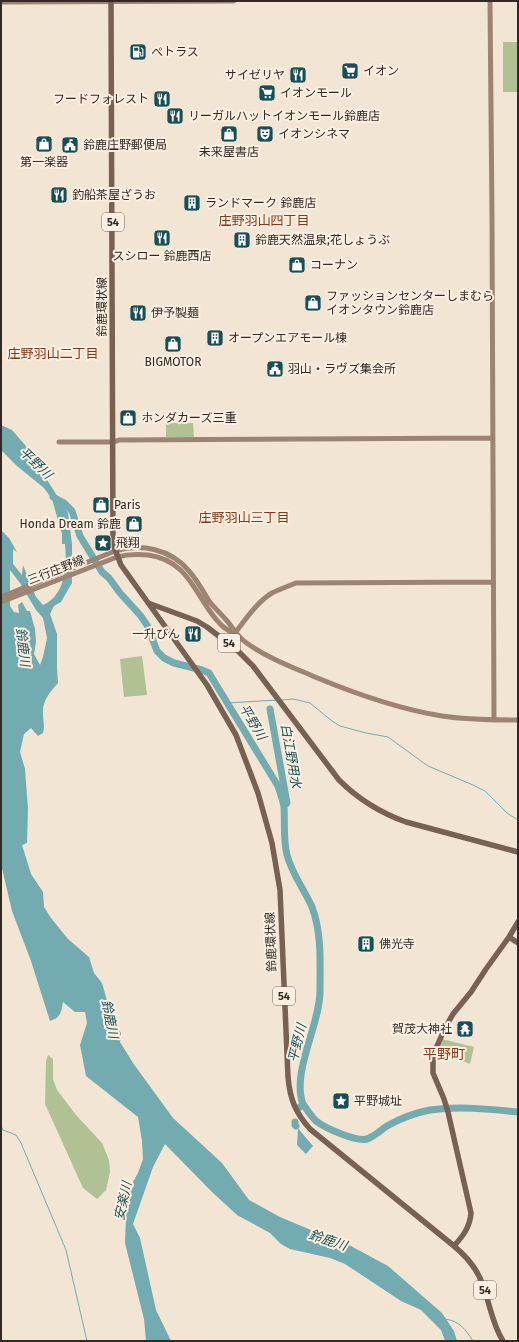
<svg xmlns="http://www.w3.org/2000/svg" width="519" height="1342" font-family="'Fira Sans','Noto Sans JP',sans-serif">
<rect width="100%" height="100%" fill="#f2e5d4"/>
<path fill="#b0c194" d="M503,42H518V92H503Z
M166,423H193L194,437H166Z
M142,656L147,695L124,697L120,659Z
M442,1039L474,1047L470,1064L453,1057L435,1054Z
M48,1055L53,1059V1079L57,1090L76,1115L102,1143L109,1160L110,1172L106,1190L97,1199L83,1188L45,1104L46,1061Z"/>
<path fill="#72abb0" fill-rule="evenodd" d="M1,425L12,430L25,445L68,513L72,544V583L61,602L54,606L50,614L57,634V668L58,683C50,692 42,701 43,714C43,720 45,726 43,733L38,736L31,728L24,734L20,752L25,769L28,809L27,843L22,845L31,874L43,892L44,907L51,918L68,939L89,957L94,973L102,983L112,1018L121,1033L120,1042L133,1063L173,1118L222,1163L249,1200L280,1217L318,1233L326,1240L349,1245L388,1266L442,1313L454,1331L457,1341H445L441,1330L421,1310L401,1301L345,1264L330,1258L290,1249L281,1244L270,1233L237,1215L211,1191L165,1144L153,1167L133,1224L140,1238L156,1310L171,1341H146L144,1319L125,1243L127,1193L138,1173L143,1159L142,1141L138,1117L86,1076L80,1045L87,1023L85,1012H75L63,1002C61,1013 61,1017 50,1021L31,961L12,911L1,864V530L9,538L17,552L13,549V564L22,575L23,565L36,597L43,605C66,595 67,565 65,544H62V534L52,499L44,488L17,466L1,450ZM10,570L20,583L36,610L43,618L47,638L43,657L40,665L34,654L36,642L35,629L30,611H27L22,602L18,605L19,613L14,612L10,606Z
M296,1126L313,1146L306,1154L297,1145L298,1129Z"/>
<g fill="none" stroke-linecap="round" stroke-linejoin="round">
<path stroke="#72abb0" stroke-width="1" d="M282,700L293,699L302,701L310,703L332,721L340,726L366,733L388,737L428,766L473,785L485,791L507,813L518,820
M227,703L277,700
M1,1126L3,1130L16,1135L21,1143L66,1250L87,1341
M445,1319C460,1321 465,1329 473,1341"/>
<path stroke="#72abb0" stroke-width="7" d="M53,497L64,503L72,511L80,536L102,572L109,578L120,593L140,615L147,625L157,651L164,658L174,663L202,670L209,673L278,786C280,793 283,800 284,807C285,823 283,839 287,855C292,874 304,889 312,907C322,933 320,964 320,991C320,1025 291,1073 303,1104L300,1107
M270,709L287,803L286,804
M303,1104C307,1110 311,1116 316,1121C325,1128 356,1142 367,1139C374,1137 381,1130 387,1126C401,1118 414,1113 430,1110C459,1106 489,1109 518,1112
M295,1122V1125L296,1126"/>
<path stroke="#9d8472" stroke-width="5" d="M490,1L492,218L494,720
M1,2L234,1
M59,442H114L119,440L493,438
M1,597L115,551C141,543 171,549 189,571C197,580 203,591 209,601C216,610 225,617 231,626C237,634 239,638 248,644C268,658 292,667 315,677C356,694 398,709 442,716C467,720 493,720 518,720
M1,602L117,557C128,554 137,554 148,555C187,560 194,592 215,618C221,625 226,631 235,633
M235,633C246,619 257,602 272,593C280,589 289,586 296,583L493,582"/>
<path stroke="#766153" stroke-width="5.5" d="M111,1L113,544L121,565L207,685L236,735L258,793L272,843L280,890L288,1077C290,1099 295,1112 310,1129L454,1246C467,1257 478,1269 483,1286C490,1304 492,1324 503,1341
M148,603L197,621L207,627L237,650L253,666L339,780C358,799 381,813 406,822L518,852
M509,937L518,943
M454,1246C463,1236 470,1227 471,1213L448,1112L444,1099L433,1073V1055L445,1028L453,1014L471,992L486,969L509,937L518,922"/>
</g>
<defs>
<g id="fuel-square" transform="scale(0.9)"><rect x="-9" y="-9" width="18" height="18" rx="4" fill="#174f56" stroke="#faefe0"/><path d="M-5.5-6h7V0h2V4h1.3V-2.5L3-4.5l.8-.8L6-3V5H2.5V1h-1V6h-7ZM-4.2-4.7v3.2H.2V-4.7Z" fill="#fff"/></g>
<g id="supermarket-square" transform="scale(0.9)"><rect x="-9" y="-9" width="18" height="18" rx="4" fill="#174f56" stroke="#faefe0"/><path d="M-6-5.5h2.5l.6 2H6L4.5 2H-2.5L-4.4-4H-6ZM-1.5 3.2a1.3 1.3 0 1 0 .1 0ZM3 3.2a1.3 1.3 0 1 0 .1 0Z" fill="#fff"/></g>
<g id="restaurant-square" transform="scale(0.9)"><rect x="-9" y="-9" width="18" height="18" rx="4" fill="#174f56" stroke="#faefe0"/><path d="M-5-6h1v4h1v-4h1v4h1v-4h1v5L-1.5 .5V6h-2V.5L-5-1ZM5-6V6H3V1.5H1.5Q1.5-4 5-6Z" fill="#fff"/></g>
<g id="shop-square" transform="scale(0.9)"><rect x="-9" y="-9" width="18" height="18" rx="4" fill="#174f56" stroke="#faefe0"/><path d="M-5-2.5h2.3a2.7 3.5 0 0 1 5.4 0H5L5.5 6h-11ZM-1.5-2.5h3a1.5 2.3 0 0 0-3 0Z" fill="#fff"/></g>
<g id="theatre-square" transform="scale(0.9)"><rect x="-9" y="-9" width="18" height="18" rx="4" fill="#174f56" stroke="#faefe0"/><path d="M-5-5.5Q0-4 5-5.5V0Q5 5 0 6Q-5 5-5 0ZM-3.3-2.5H-1v1.5H-3.3ZM1-2.5H3.3v1.5H1ZM-2.8 1Q0 5.5 2.8 1Z" fill="#fff"/></g>
<g id="civic-square" transform="scale(0.9)"><rect x="-9" y="-9" width="18" height="18" rx="4" fill="#174f56" stroke="#faefe0"/><path d="M-.6-6.5H3V-4.5H.6V-3L4-1V1h2V6H-6V1h2V-1L-.6-3ZM-1.2 2.5V6h2.4V2.5Z" fill="#fff"/></g>
<g id="building-square" transform="scale(0.9)"><rect x="-9" y="-9" width="18" height="18" rx="4" fill="#174f56" stroke="#faefe0"/><path d="M-4-6H4V6H1V3H-1V6H-4ZM-2.5-4.3h1.7v1.8h-1.7ZM.8-4.3h1.7v1.8H.8ZM-2.5-1h1.7V.8h-1.7ZM.8-1h1.7V.8H.8Z" fill="#fff"/></g>
<g id="sight-square" transform="scale(0.9)"><rect x="-9" y="-9" width="18" height="18" rx="4" fill="#174f56" stroke="#faefe0"/><path d="M0-6L1.8-2.2L6-1.7L2.9 1.2L3.7 5.4L0 3.3L-3.7 5.4L-2.9 1.2L-6-1.7L-1.8-2.2Z" fill="#fff"/></g>
<g id="temple-square" transform="scale(0.9)"><rect x="-9" y="-9" width="18" height="18" rx="4" fill="#174f56" stroke="#faefe0"/><path d="M0-6L5-2H3V0L6.5 2.5H4V6H1.5V3h-3V6H-4V2.5H-6.5L-3 0V-2H-5Z" fill="#fff"/></g>
</defs>
<g fill-rule="evenodd">
<use href="#fuel-square" x="138" y="52"/>
<use href="#supermarket-square" x="350" y="71"/>
<use href="#restaurant-square" x="298" y="75"/>
<use href="#supermarket-square" x="267" y="93"/>
<use href="#restaurant-square" x="162" y="99"/>
<use href="#restaurant-square" x="175" y="116"/>
<use href="#shop-square" x="229" y="134"/>
<use href="#theatre-square" x="265" y="134"/>
<use href="#shop-square" x="44" y="144"/>
<use href="#civic-square" x="70" y="145"/>
<use href="#restaurant-square" x="59" y="195"/>
<use href="#building-square" x="192" y="203"/>
<use href="#restaurant-square" x="162" y="238"/>
<use href="#building-square" x="242" y="240"/>
<use href="#shop-square" x="297" y="265"/>
<use href="#shop-square" x="313" y="303"/>
<use href="#restaurant-square" x="138" y="313"/>
<use href="#building-square" x="215" y="338"/>
<use href="#shop-square" x="173" y="344"/>
<use href="#civic-square" x="275" y="369"/>
<use href="#shop-square" x="128" y="418"/>
<use href="#shop-square" x="101" y="505"/>
<use href="#shop-square" x="134" y="524"/>
<use href="#sight-square" x="103" y="543"/>
<use href="#restaurant-square" x="193" y="634"/>
<use href="#building-square" x="366" y="944"/>
<use href="#temple-square" x="465" y="1029"/>
<use href="#sight-square" x="341" y="1101"/>
</g>
<g text-anchor="middle" dominant-baseline="central" stroke-width="4" stroke-linejoin="round" paint-order="stroke">
<g fill="#faefe0" stroke="#6f645c" stroke-width="1">
<rect x="102" y="213" width="22" height="18" rx="3"/>
<rect x="218" y="634" width="22" height="18" rx="3"/>
<rect x="273" y="987" width="22" height="18" rx="3"/>
<rect x="474" y="1281" width="22" height="18" rx="3"/>
</g>
<g font-size="11" font-weight="bold" fill="#332924">
<text x="113" y="222">54</text>
<text x="229" y="643">54</text>
<text x="284" y="996">54</text>
<text x="485" y="1290">54</text>
</g>
<g font-size="12" fill="#332924" stroke="#faefe0" text-anchor="start">
<text x="151" y="52">ぺトラス</text>
<text x="363" y="71">イオン</text>
<text x="285" y="75" text-anchor="end">サイゼリヤ</text>
<text x="280" y="93">イオンモール</text>
<text x="149" y="99" text-anchor="end">フードフォレスト</text>
<text x="188" y="116">リーガルハットイオンモール鈴鹿店</text>
<text x="278" y="134">イオンシネマ</text>
<text x="83" y="145">鈴鹿庄野郵便局</text>
<text x="229" y="152" text-anchor="middle">未来屋書店</text>
<text x="44" y="162" text-anchor="middle">第一楽器</text>
<text x="72" y="195">釣船茶屋ざうお</text>
<text x="205" y="203">ランドマーク 鈴鹿店</text>
<text x="255" y="240">鈴鹿天然温泉;花しょうぶ</text>
<text x="162" y="256" text-anchor="middle">スシロー 鈴鹿西店</text>
<text x="310" y="265">コーナン</text>
<text x="326" y="296">ファッションセンターしまむら<tspan x="326" dy="14">イオンタウン鈴鹿店</tspan></text>
<text x="151" y="313">伊予製麺</text>
<text x="228" y="338">オープンエアモール棟</text>
<text x="173" y="362" text-anchor="middle">BIGMOTOR</text>
<text x="288" y="369">羽山・ラヴズ集会所</text>
<text x="141" y="418">ホンダカーズ三重</text>
<text x="114" y="505">Paris</text>
<text x="121" y="524" text-anchor="end">Honda Dream 鈴鹿</text>
<text x="116" y="543">飛翔</text>
<text x="180" y="634" text-anchor="end">一升びん</text>
<text x="379" y="944">佛光寺</text>
<text x="452" y="1029" text-anchor="end">賀茂大神社</text>
<text x="354" y="1101">平野城址</text>
</g>
<g font-size="12" fill="#332924" stroke="#faefe0">
<text transform="translate(102 307) rotate(-90)">鈴鹿環状線</text>
<text transform="translate(56 570) rotate(-21)">三行庄野線</text>
<text transform="translate(271 942) rotate(-92)">鈴鹿環状線</text>
</g>
<g font-size="13" fill="#873818" stroke="#faefe0">
<text x="264" y="220">庄野羽山四丁目</text>
<text x="53" y="353">庄野羽山二丁目</text>
<text x="244" y="517">庄野羽山三丁目</text>
</g>
<g font-size="13" font-style="italic" fill="#174f56" stroke="#faefe0">
<text transform="translate(36 463) rotate(44)">平野川</text>
<text transform="translate(23 647) rotate(83)">鈴鹿川</text>
<text transform="translate(253 722) rotate(59)">平野川</text>
<text transform="translate(291 756) rotate(80)">白江野用水</text>
<text transform="translate(110 1019) rotate(79)">鈴鹿川</text>
<text transform="translate(297 1043) rotate(-76)">平野川</text>
<text transform="translate(123 1201) rotate(-78)">安楽川</text>
<text transform="translate(328 1240) rotate(19)">鈴鹿川</text>
</g>
<g font-size="14" fill="#873818" stroke="#faefe0">
<text x="444" y="1054">平野町</text>
</g>
</g>
<rect width="519" height="1342" fill="none" stroke="#332924" stroke-width="4"/>
</svg>
